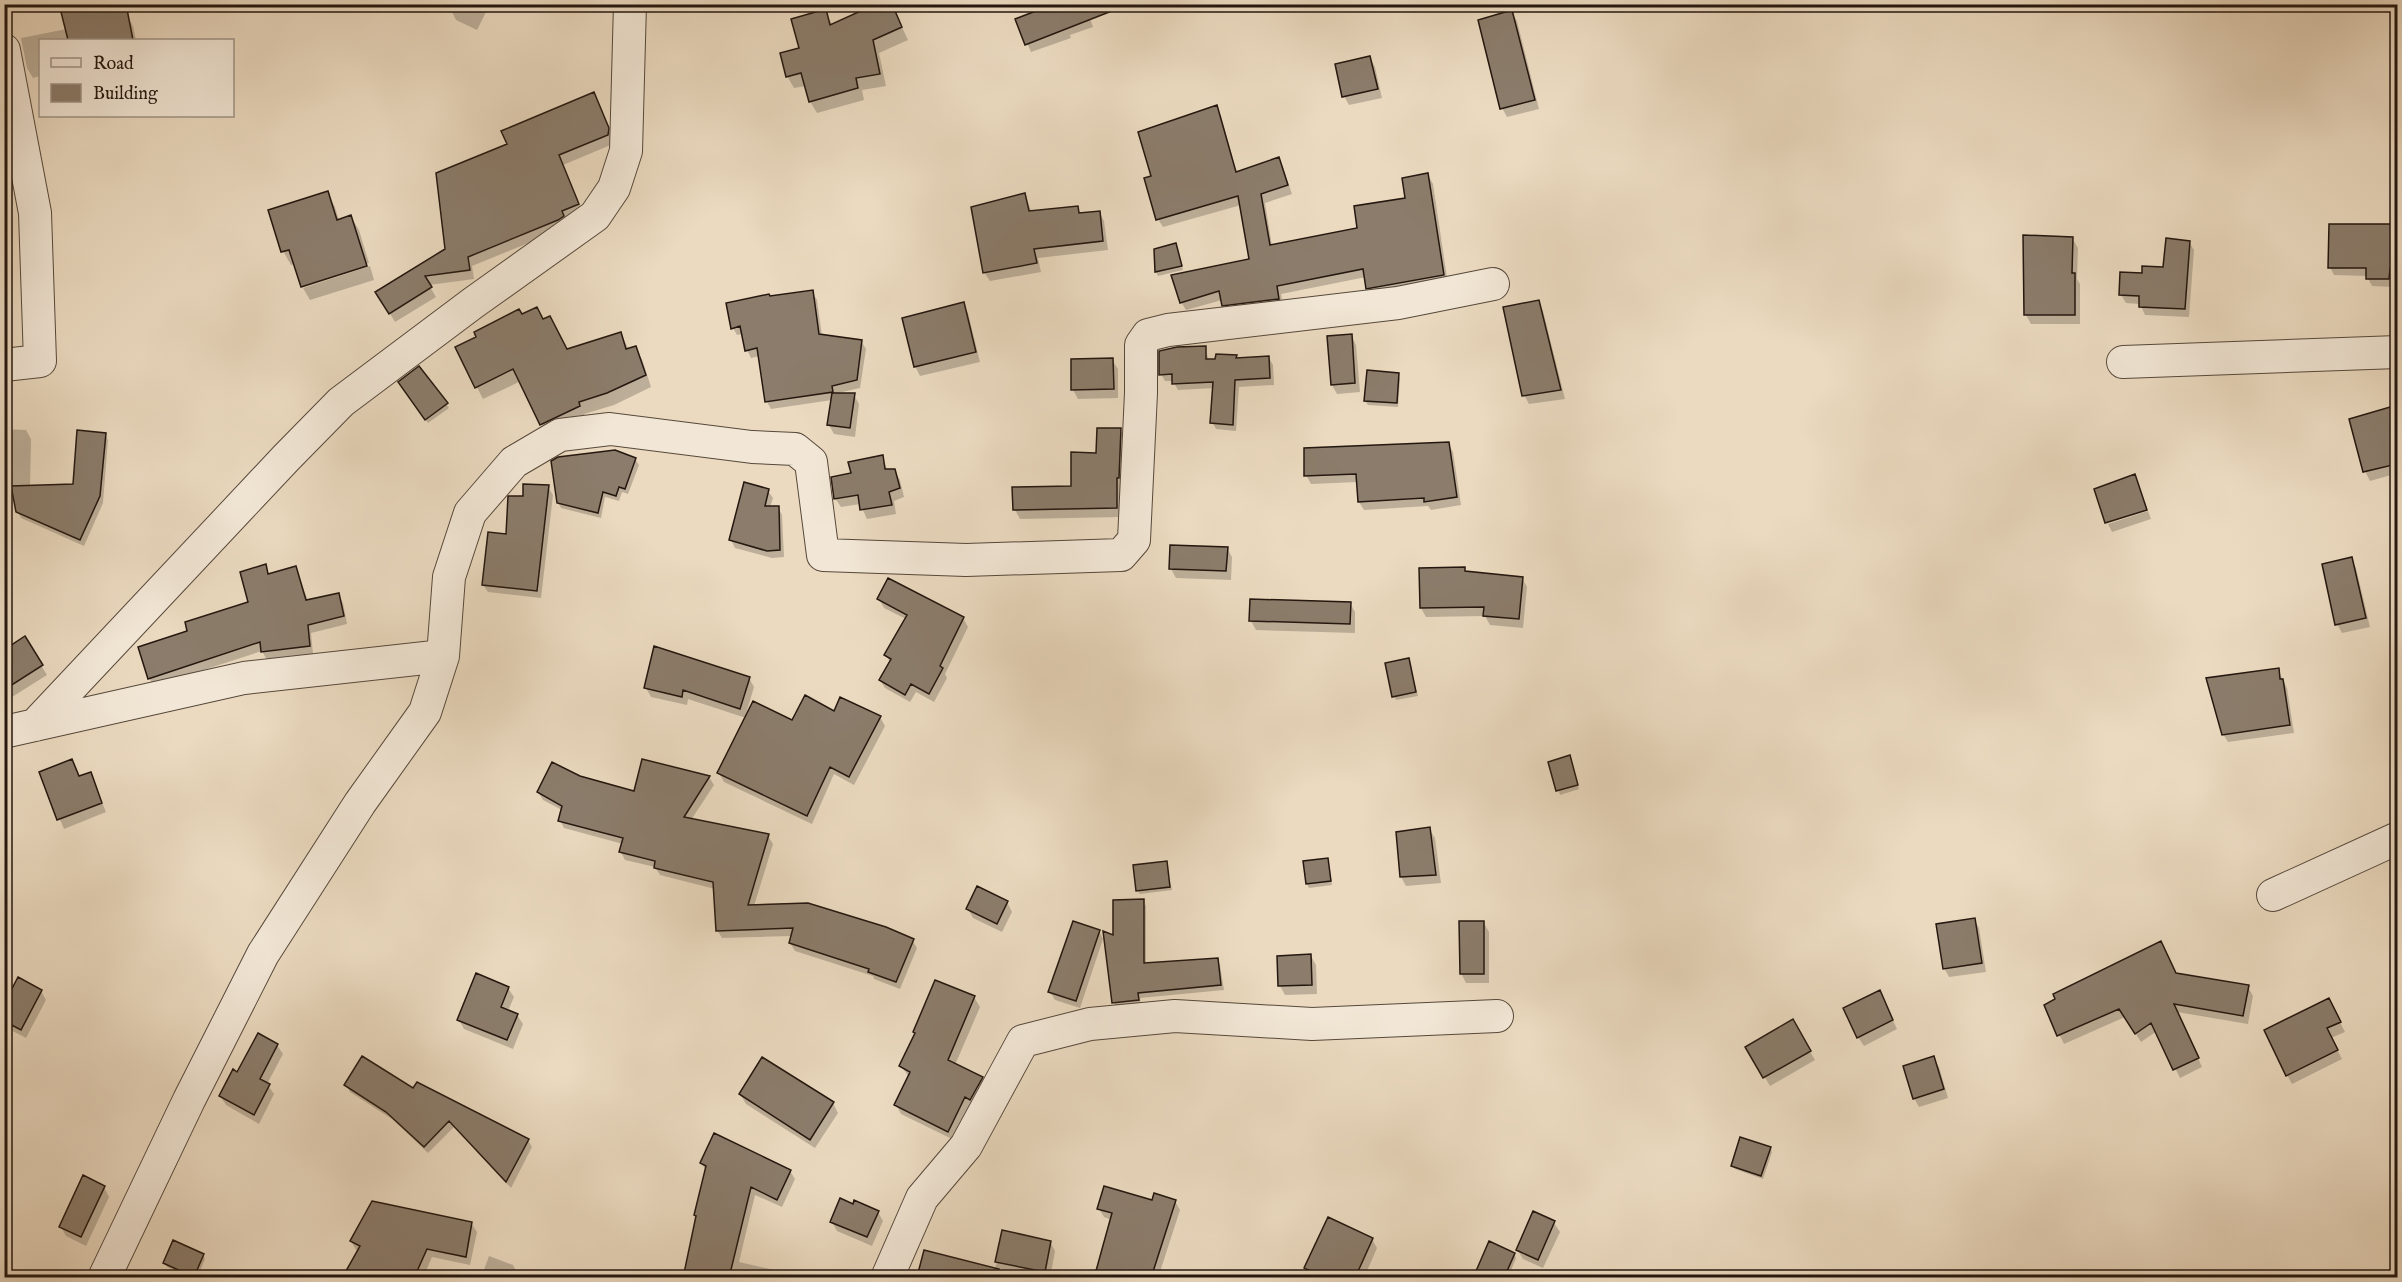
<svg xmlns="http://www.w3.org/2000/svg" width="2402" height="1282" font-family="'IM FELL English',serif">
<rect width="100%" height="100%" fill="#ebdac0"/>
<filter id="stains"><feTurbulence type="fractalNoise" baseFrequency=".00333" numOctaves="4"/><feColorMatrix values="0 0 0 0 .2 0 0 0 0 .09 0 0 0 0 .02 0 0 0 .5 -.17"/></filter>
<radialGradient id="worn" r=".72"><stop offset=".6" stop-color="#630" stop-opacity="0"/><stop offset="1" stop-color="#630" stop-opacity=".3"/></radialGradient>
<path fill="#0003" d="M448,4H488L489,6L477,30L456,20Z
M891,4L908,40L879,53L886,86L862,90L864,100L817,113L810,101L806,86L794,88L787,76L801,49L825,11L833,26Z
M1085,4L1093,27L1070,35L1071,38L1031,52L1017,20Z
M1511,12L1517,21L1539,109L1507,117L1502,108Z
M128,17L133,26L136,40H40V76L33,78L27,68L21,38Z
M1370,58L1375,67L1382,98L1349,105L1344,96Z
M593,94L613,139V144L563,165L583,213L563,229L472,266L474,279L429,285L436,297L395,322L377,292L446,249L509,145Z
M1216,107L1221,116L1237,173L1278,159L1283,167L1292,194L1265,203L1272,246L1359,229L1407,199L1428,175L1433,184L1448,284L1373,296L1368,288L1366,277L1281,294L1283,307L1228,314L1222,300L1186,310L1181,302L1251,261L1241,205L1163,227L1158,219L1153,177Z
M4,152L9,159L15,189H4Z
M327,193L335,207L339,220L351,217L359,230L369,263L303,285V287L295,264L291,265L283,251Z
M1024,194L1032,212L1077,207L1081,214L1099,212L1104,221L1108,250L1038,258L1041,272L990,281L984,272Z
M2330,225L2398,226V277H2394L2393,287L2372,286L2367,276L2334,275L2330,267Z
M2072,238L2078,248L2077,279L2080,284V324H2031L2026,315Z
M2189,242L2194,250L2189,317L2145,315L2140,304L2126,303L2121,295L2143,274L2164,269Z
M1176,245L1183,270L1158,276L1156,272L1155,250Z
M370,266L374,280L310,300L303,288Z
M812,292L817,300L822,336L861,341L866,349L860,388L838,393L854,395L859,404L855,437L834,434L829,425L832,400L771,409L767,402L760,356L751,358L747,350L743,334L737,335L733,328L770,298Z
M1538,301L1543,311L1565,399L1529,404L1524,395Z
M963,304L968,313L980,362L920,376L915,366Z
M521,316L543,321L567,351L621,334L629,350L635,348L642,359L651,387L614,405L584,414L586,418L548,436L521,381L483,399L457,348Z
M1351,335L1356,345L1360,392L1337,394L1332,385Z
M1205,347L1209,361L1236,357L1237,359L1269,358L1273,365L1274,385L1239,387L1236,431L1216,429L1212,422L1214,388L1178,390L1173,381H1165L1161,374Z
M1112,360L1118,369V398L1078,399L1073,390Z
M419,368L449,408L428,423L402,386Z
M1398,375L1400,379L1398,407L1368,405L1365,401Z
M2377,423L2391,475L2370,481L2365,471Z
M4,429L26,430L31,439L30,487L74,486L105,434L108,440L103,503L84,546L21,518L18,512L13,488H4Z
M1120,430L1126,439L1122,517L1020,519L1015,510L1072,488L1098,454Z
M1448,443L1453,452L1461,505L1431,510L1428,506L1364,510L1359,502L1358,482L1311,484L1306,475Z
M882,457L888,471L894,470L900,480L904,497L894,501L896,514L867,519L860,504L841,507L835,498Z
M635,459L639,465L628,494L622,492L619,501L605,497L601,518L561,508L558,502Z
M2134,476L2147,508L2106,521Z
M548,487L553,495L541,598L488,592L483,585L508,536L524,497Z
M768,491L773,498L770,507H778L782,515L784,557L772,558L735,548L731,540Z
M2148,511L2151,519L2112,532L2108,524Z
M1227,548L1232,557L1231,580L1176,578L1171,569Z
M2351,559L2356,568L2370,627L2342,633L2337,624Z
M265,566L270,575L296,568L308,601L338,595L343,603L347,624L311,633L313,654L267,660L262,651L154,686L149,678L189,632L250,603Z
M1464,569L1466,572L1522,578L1527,587L1523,628L1490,625L1485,616L1426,617L1421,608Z
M879,599L963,618L968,627L945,674L947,678L934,702L916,692L910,702L885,688L880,680L890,662L886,655L906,619L884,608Z
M1350,603L1355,612V633L1256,630L1251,621Z
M25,639L47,675L4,702V651Z
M1410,664L1418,696L1396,700L1394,696Z
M2278,670L2287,688L2294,733L2228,742L2223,734Z
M749,678L754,687L745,717L747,718L792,723L834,713L880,717L885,726L854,785L834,774L812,824L724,782L719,773L746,718L688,699L687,705L651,697L646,688Z
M72,761L80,778L90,774L106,812L64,829L41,773Z
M644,761L709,777L714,785L691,820L768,836L773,844L754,906L912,940L917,948L900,989L874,979L873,976L795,951L790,943L792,936L722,938L717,930L715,889L660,875L655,867L625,860L621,852L623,844L564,828L560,820L562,810L543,800L538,792L580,777L635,793Z
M1571,761L1579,789L1560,795L1550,763Z
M1429,829L1435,838L1441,883L1406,886L1401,877Z
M1327,860L1332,885L1309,888L1307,884Z
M1166,863L1172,890L1140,894L1137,890Z
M1143,901L1146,906V964L1217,959L1220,965L1224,990L1140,998L1141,1005L1117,1008L1114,1003Z
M1007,902L1012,912L1002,932L973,918L968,909Z
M1974,919L1979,928L1986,972L1949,977L1944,968Z
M1484,923L1489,932V983H1466L1461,973Z
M1099,931L1103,939L1080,1008L1055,1000L1050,992Z
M1311,956L1316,965L1317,994L1285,995L1280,986Z
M2176,975L2248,987L2253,996L2248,1024L2177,1012L2202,1067L2180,1078L2157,1031L2141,1042L2125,1017L2064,1044L2045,1006Z
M508,988L514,997L508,1011L517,1015L523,1024L513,1049L464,1029L459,1020Z
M41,991L46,1000L26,1038L5,1027L4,1008Z
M974,997L980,1007L955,1065L982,1078L987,1087L954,1140L901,1114L896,1104L909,1077L901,1066Z
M1884,1001L1897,1029L1864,1046L1858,1037Z
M2333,1009L2345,1032L2331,1038L2342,1059L2292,1084L2287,1075Z
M1792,1021L1815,1060L1770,1086L1747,1047Z
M277,1045L283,1054L267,1084L274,1094L259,1124L226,1105L220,1096L238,1074Z
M1933,1058L1939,1067L1948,1098L1919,1107L1914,1098Z
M346,1085L413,1090L528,1140L532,1147L511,1188L454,1127L428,1153L392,1119L350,1092Z
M740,1094L833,1103L838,1113L815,1148L746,1104Z
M1770,1148L1772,1152L1763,1179L1735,1169L1732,1165Z
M702,1163L790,1171L795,1179L782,1207L755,1195L739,1262L783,1272L786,1278H686L697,1217L695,1215L706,1171Z
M104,1187L109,1197L86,1246L66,1236L61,1227Z
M1175,1201L1180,1210L1158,1278H1096L1112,1220L1104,1217L1099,1209Z
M878,1212L883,1221L872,1246L837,1231L832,1222Z
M471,1223L477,1232L470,1265L432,1257L423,1278H393L356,1250L351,1241Z
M1554,1223L1560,1232L1543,1268L1523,1259L1517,1249Z
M1004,1232L1050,1242L1055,1251L1051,1273L1075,1278H923L931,1253L995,1270Z
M1372,1239L1377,1248L1364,1278H1312L1306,1268Z
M1514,1254L1516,1258L1508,1278H1487L1480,1275L1478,1271Z
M203,1255L205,1259L197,1278H191L167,1267L165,1263Z
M489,1256L513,1265L517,1273L515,1278H481Z"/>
<path fill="#8b7c6b" stroke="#24170f" stroke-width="1.5" d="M59,4H126L133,40H68Z
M876,4H892L902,27L873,40L880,74L856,78L858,88L809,102L801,73L786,77L780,53L799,48L791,19L826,9L830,25Z
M1054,4H1121L1122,7L1025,45L1015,19Z
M1512,10L1535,100L1500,109L1478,20Z
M1370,56L1378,89L1342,97L1335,64Z
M594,92L609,128L608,135L559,155L579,204L562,211L564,216L558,220L468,257L470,270L425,276L432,287L389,314L375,292L445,249L436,173L507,144L501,131Z
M1217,105L1236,172L1279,157L1288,185L1261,194L1270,245L1357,228L1354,206L1405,198L1402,178L1428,173L1444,275L1366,289L1363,269L1277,286L1279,299L1222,306L1219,291L1180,303L1171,275L1249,259L1238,196L1156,220L1144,178L1151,176L1138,132Z
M328,191L337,220L351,215L367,266L301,287L289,250L281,252L268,210Z
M1025,193L1029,211L1078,206L1079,213L1100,211L1103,241L1034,249L1037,263L983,273L971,207Z
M2329,224H2397V269H2390L2389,279H2366V268H2328Z
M2023,235L2073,237L2072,273H2075V315H2024Z
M2166,238L2190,241L2185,309L2139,307V296L2119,295L2120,272L2142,273V266L2163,267Z
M1176,243L1182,266L1155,272L1154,249Z
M813,290L819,334L862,340L857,380L832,386L833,392L765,402L757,348L745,351L740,326L731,329L726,303L769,294L770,296Z
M1539,300L1561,390L1522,396L1503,307Z
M964,302L976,352L914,367L902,318Z
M537,307L543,319L550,316L567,349L621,332L626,349L636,346L646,375L607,393L579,402L580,406L540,425L513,369L475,388L455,347L476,337L474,332L519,309L522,314Z
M1352,334L1355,383L1331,385L1327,336Z
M1206,346V359H1215L1216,354L1237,355L1236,358L1269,356L1270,378L1235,380L1233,425L1210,423L1213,382L1172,384V374L1159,375V351L1177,347Z
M1113,358L1114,389L1071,390V359Z
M419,366L448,403L425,420L398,382Z
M1367,370L1399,373L1397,403L1364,401Z
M832,393H855L850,428L827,425Z
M2397,405V464L2363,472L2349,419Z
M1097,428H1121L1119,478H1117V508L1013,510L1012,487L1071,486V452L1096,453Z
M77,430L106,433L100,496L80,540L16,512L11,486L73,484Z
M1449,442L1457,497L1424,502V498L1358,502L1356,474L1304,476V448Z
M615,450L636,458L625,489L619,487L616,496L603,492L598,513L557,503L551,461L558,457Z
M883,455L885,469H895L900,488L889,492L892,505L860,510L858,495L834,499L831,477L851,473L848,462Z
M2135,474L2147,510L2105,523L2094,489Z
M744,482L769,489L765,506H779L780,550L767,551L729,540Z
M523,484L549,485L537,591L482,585L488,532L506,534L508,496H523Z
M1170,545L1228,547L1226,571L1169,569Z
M2352,557L2366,618L2335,625L2322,564Z
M266,564L268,574L296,566L306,600L339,593L344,616L308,625L310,646L261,652L260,642L148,679L138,647L187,631L185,622L248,602L240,572Z
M1465,567V571L1523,577L1519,619L1483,616L1484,607L1420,608L1419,568Z
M888,578L964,617L940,666L943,668L929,694L911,684L905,695L879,680L891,659L884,655L907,615L877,599Z
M1250,599L1351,602L1350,624L1249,621Z
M25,636L43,665L4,690V650Z
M654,646L750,677L740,709L683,690L682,697L644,688Z
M1409,658L1416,692L1392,697L1385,663Z
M2279,668L2280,679H2283L2290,725L2222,735L2206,678Z
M805,695L834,711L840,697L881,716L849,777L830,767L807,816L717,773L753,701L792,720Z
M1570,755L1578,785L1556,791L1548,762Z
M72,759L79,776L91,772L102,803L57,820L39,772Z
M642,759L710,776L684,817L769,834L748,905L808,903L886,927L914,939L896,982L868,972L869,969L789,943L793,928L716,931L713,882L654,868L655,861L619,852L623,838L558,821L562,806L537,792L552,762L580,776L634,791Z
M1430,827L1436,875L1400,877L1396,832Z
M1328,858L1331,881L1306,884L1303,861Z
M1167,861L1170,887L1136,891L1133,865Z
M977,886L1008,901L997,924L966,909Z
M1144,899V963L1218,958L1221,985L1138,993L1139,1000L1112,1003L1103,931L1113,935V900Z
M1975,918L1982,963L1943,969L1936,924Z
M1073,921L1100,930L1076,1001L1048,992Z
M1459,921H1484V974H1460Z
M2161,941L2176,973L2249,985L2243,1016L2174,1004L2199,1058L2173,1070L2151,1023L2135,1034L2119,1009L2057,1036L2044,1005L2055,999L2053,994Z
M1311,954L1312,985L1278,986L1277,956Z
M476,973L509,987L501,1007L518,1014L507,1040L457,1020Z
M18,977L42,990L21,1030L4,1021V1004Z
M935,980L975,996L948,1060L983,1077L970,1100L965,1097L948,1132L894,1105L910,1072L899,1066L915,1033L913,1032Z
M1880,990L1893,1020L1857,1038L1843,1008Z
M2329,998L2341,1022L2327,1028L2338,1050L2286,1076L2264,1030Z
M1793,1019L1811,1051L1763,1078L1745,1047Z
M258,1033L278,1044L260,1079L270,1084L254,1115L219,1096L233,1069L237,1072Z
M362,1056L413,1088L417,1082L529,1139L506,1182L449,1121L424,1147L386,1112L344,1085Z
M1934,1056L1944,1089L1913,1099L1903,1066Z
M762,1057L834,1102L810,1140L739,1094Z
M714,1133L791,1170L777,1200L751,1187L729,1278H683L696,1216L694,1215L706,1166L700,1163Z
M1740,1137L1771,1147L1761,1176L1731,1166Z
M83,1175L105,1186L81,1237L59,1227Z
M1104,1186L1152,1200L1154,1193L1176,1200L1151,1278H1094L1112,1213L1097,1209Z
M840,1198L853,1204L854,1200L879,1211L867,1237L830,1222Z
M372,1201L472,1222L466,1257L427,1249L414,1278H342L360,1246L350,1241Z
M1533,1211L1555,1221L1538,1260L1516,1250Z
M1328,1217L1373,1238L1355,1278H1325L1304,1268Z
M1002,1230L1051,1241L1045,1272L995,1262Z
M173,1240L204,1254L194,1277L163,1263Z
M1489,1241L1515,1253L1504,1278H1492L1476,1271Z
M924,1250L999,1269L998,1278H935L918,1273Z"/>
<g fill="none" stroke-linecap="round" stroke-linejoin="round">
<g stroke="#56483b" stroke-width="34">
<path id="minor" d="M4,50L35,213L40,361L4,365
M2123,362L2398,352
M35,725L286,458L341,402L473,303L595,216L614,188L626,151L630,4
M4,732L244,678L443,656
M2273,895L2398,838
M104,1278L189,1100L263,954L360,803L425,712L443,656L449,577L470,513L514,462L560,435L610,429L752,447L795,449L811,462L823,555L966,560L1121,555L1134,540L1141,393V345L1148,335L1168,330L1398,303L1493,284
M887,1278L922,1198L966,1146L1023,1041L1090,1024L1175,1016L1312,1024L1497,1016"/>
</g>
<use href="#minor" stroke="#f2e7d6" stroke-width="32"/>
</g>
<rect width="2402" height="1282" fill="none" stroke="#ebdac0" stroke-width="24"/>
<rect x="6" y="6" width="2390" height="1270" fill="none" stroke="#24170f" stroke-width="3"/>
<rect x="12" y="12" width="2378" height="1258" fill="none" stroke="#24170f" stroke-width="1.5"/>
<rect x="39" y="39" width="195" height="78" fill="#f2e7d6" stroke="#a09486" stroke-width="1.5"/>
<rect x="51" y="58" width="30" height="9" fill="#f2e7d6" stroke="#a09486" stroke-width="1.5"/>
<text x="93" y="69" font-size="18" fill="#24170f">Road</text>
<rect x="51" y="84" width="30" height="18" fill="#8b7c6b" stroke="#a09486" stroke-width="1.5"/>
<text x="93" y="99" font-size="18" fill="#24170f">Building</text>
<rect width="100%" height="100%" filter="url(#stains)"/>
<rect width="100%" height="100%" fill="url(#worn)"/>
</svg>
